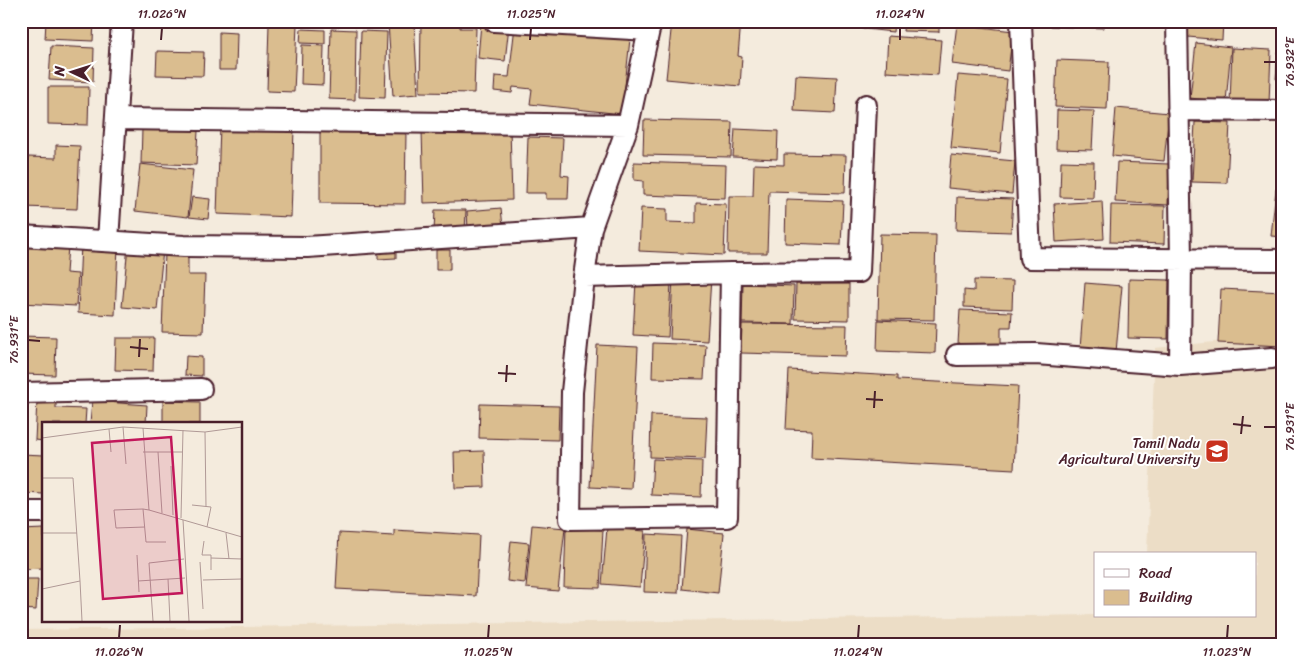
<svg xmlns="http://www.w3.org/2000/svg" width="1304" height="665" font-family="Sriracha,sans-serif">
<rect width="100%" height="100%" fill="#f4ebdd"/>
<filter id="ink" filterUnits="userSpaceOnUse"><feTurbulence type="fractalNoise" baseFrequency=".02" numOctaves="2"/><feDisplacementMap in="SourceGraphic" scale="10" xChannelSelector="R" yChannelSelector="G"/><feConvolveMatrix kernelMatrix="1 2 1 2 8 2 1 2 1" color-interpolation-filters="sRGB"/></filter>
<g filter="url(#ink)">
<path fill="#ecddc6" d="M1283,335V644H21V630L1095,615V616H1255V554H1147L1155,348Z"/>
<path fill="#dabd8f" stroke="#4a1f2b" d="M46,21H94L93,41L45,39Z
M414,21L418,94L393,96L388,23Z
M421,21L460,23V28H476L474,93L420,92Z
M672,21H741L738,56L742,57L740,86L666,79Z
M856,21H894L893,32L856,28Z
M904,21H939V32L903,31Z
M1045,21H1103V28L1045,26Z
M1189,21H1223L1222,40L1188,37Z
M1231,21H1268L1267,26L1231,23Z
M481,23L509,26L505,61L478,58Z
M269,24L297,25L294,92L267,91Z
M957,24L1013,31L1008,71L952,64Z
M515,26L630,39L622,114L530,104L532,89L513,87L512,93L494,91L495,76L509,77Z
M301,29L325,30V44L300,43Z
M331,29L356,30L355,100L329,99Z
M361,31L387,32L385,98L359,97Z
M219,32L237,33L236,70H219Z
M888,36L941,40L938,75L886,72Z
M1196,43L1231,47L1226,102L1190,98Z
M302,45L324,46L323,85L301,84Z
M51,46L94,48L93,82L49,80Z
M1232,48L1271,50L1269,104L1230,103Z
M157,51L204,52L203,76L156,75Z
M1278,52L1283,53V79H1276Z
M1057,60L1109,62L1107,109L1055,107Z
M796,75L837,77L835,113L794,111Z
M958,75L1007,79L1000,153L951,148Z
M48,87H89L88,125L48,124Z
M1116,108L1169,113L1164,161L1112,156Z
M1057,110L1094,111L1092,150L1056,149Z
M644,120L732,122L731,157L643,155Z
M1195,122L1230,123L1227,183L1192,182Z
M220,126L294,129L291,217L217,214Z
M510,128L512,200L424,203L422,131Z
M142,129L198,131L196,165L141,163Z
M735,129L778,131L777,159L733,157Z
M320,130H406L405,204L320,203Z
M528,137L563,138L561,175L569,176L568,199H546V193H526Z
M56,145L80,146L77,209L25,207L28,157L56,158Z
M784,154L846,155L845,193L769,191L767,253H728L729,196H753L754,164L784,165Z
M951,155L1015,161L1012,194L948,188Z
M1061,161L1094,162L1093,198L1060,197Z
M634,162L726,165L725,198L643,195V181L634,180Z
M1117,162L1169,164L1168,205L1115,202Z
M140,164L193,170L188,217L135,211Z
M1276,189L1283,190V237L1271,236Z
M192,197L210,199L208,219L189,217Z
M957,197L1013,199L1011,232L956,230Z
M786,199L843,201L841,245L785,243Z
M1102,201L1104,239L1056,242L1054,204Z
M696,203L726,204L724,255L639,251L641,208L667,209V222L696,223Z
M1111,205L1165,206L1164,244L1110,242Z
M501,208L503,227L468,230L467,211Z
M435,210H466L465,233L434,232Z
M880,234L936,235L934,320L878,319Z
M21,243L68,246L66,273L78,274L76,306L21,303Z
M81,244L118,246L115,315L78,313Z
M396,245V258L378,259V246Z
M128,246L163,250L157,310L122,307Z
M436,250H450V270H436Z
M165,253L188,254V275H205L203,333L162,332Z
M673,276L711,278L707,341L670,339Z
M1129,279L1169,280L1168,339L1128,338Z
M974,280L1013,281L1012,309L964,307V290L974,291Z
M636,281L671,283L668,337L633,335Z
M1085,283L1122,286L1116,352L1080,349Z
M743,284L794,286L793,324L742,323Z
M796,284H849V320L795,319Z
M1221,289L1283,292V346L1218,343Z
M960,310L1012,312L1011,327H1001V346L958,344Z
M878,320L936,323L935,353L877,351Z
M742,324L847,325L846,356L741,353Z
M21,336L56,337L55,375L21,374Z
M116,338H154L153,371L115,370Z
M653,343L706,345L704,379L652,378Z
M597,345L638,347L631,489L590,487Z
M186,356L202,357V376L185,375Z
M789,370L897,376V380L1018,386L1014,469L811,458L812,430L786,429Z
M37,400L56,401V408L86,409L85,424H44V441L35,440Z
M92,401L147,405L146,424H90Z
M163,401L200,402V424H163Z
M480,404L559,406L558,440L479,438Z
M651,415L707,417L705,459L650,457Z
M484,451L485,487L455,488L454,452Z
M21,454L44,455V494L21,493Z
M653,459L702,461L701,497L651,495Z
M532,525L565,528L558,591L526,588Z
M566,528L603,530L600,588L564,587Z
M607,528L645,531L640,587L602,584Z
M44,529V568L21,569V530Z
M687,529L724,533L718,593L682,589Z
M394,530L479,535L476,596L336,589L339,533L394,536Z
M646,534L681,536L678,593L644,592Z
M511,541L529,543L525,583L507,581Z
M21,579H38L36,610L21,609Z"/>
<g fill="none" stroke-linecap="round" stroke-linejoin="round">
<g stroke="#4a1f2b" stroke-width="24">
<path id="street" d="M494,21L649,30
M1021,21L1030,258L1283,260
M1177,21L1181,259L1180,365
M1178,110L1283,111
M116,119L628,125
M591,228L584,277L731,273L859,272L866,105
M21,236L184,246L307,247L591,228L628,125L649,30L653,21
M108,241L122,21
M584,277L572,392L570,519L727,517L731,273
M957,355L1036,354L1180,365L1272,358
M21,393L201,389
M21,512H44"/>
</g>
<use href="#street" stroke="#fff" stroke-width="20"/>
</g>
</g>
<path fill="none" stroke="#4a1f2b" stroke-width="2" d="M161,40L162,28M530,40L531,28M900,40V28M1264,62H1276M28,340L40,341M130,347L148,349M139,357L140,339M498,373L516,374M506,382L507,365M866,399L883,400M874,408L875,391M1233,424L1251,426M1264,427H1276M1241,434L1243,416M119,638L120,625M488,638L489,625M858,638L859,625M1227,638L1228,625"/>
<defs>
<g id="university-square" transform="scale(1.25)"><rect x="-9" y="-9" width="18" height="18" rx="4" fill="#c8321e" stroke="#fff"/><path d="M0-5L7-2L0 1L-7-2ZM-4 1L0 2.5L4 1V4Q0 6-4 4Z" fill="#fff"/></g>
</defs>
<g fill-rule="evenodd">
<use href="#university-square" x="1217" y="451"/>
</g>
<g text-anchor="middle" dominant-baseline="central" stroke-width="4" stroke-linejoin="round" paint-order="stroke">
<g font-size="14" fill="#4a1f2b" stroke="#fff" text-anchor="end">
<text x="1200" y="443">Tamil Nadu<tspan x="1200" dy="16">Agricultural University</tspan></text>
</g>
</g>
<g transform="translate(42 422)">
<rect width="200" height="200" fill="#f4ebdd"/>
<path fill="none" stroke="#b09996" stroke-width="1" d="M81,5L84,42M101,6L107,88L200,115M67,7L69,30M163,10L164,85M0,16L81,5L163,10L200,5M101,30H140M116,30L120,91M129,44L131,93M0,56H31L38,159M150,83L169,85L165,105M101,87L72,88L74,106L103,105M107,88L101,87L104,120H124M139,96L141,8M141,98L147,199M0,111H35M184,111L187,137M162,119L160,133H169V136M95,133L97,170M158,140L161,187M169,148V136L200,137M126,157L128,199M161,158L200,157M96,159L143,156M0,167L38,159L40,199M111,199L107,141L142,137"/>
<path fill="#c2185b" fill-opacity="0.15" stroke="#c2185b" stroke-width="2.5" d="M129,15L140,171L61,177L50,21Z"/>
<rect width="200" height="200" fill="none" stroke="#4a1f2b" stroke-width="2.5"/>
</g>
<rect width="1304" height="665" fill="none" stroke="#fff" stroke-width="55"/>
<rect x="1094" y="552" width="162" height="65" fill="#ffffff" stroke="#b7a5aa"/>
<rect x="1104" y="569" width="25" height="8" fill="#ffffff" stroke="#b7a5aa"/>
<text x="1139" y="578" font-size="15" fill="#4a1f2b">Road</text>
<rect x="1104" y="590" width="25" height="15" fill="#dabd8f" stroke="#b7a5aa"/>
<text x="1139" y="602" font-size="15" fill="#4a1f2b">Building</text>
<g transform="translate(72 72) rotate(274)" stroke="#ffffff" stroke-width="4" paint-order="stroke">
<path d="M0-4L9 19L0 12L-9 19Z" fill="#4a1f2b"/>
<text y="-8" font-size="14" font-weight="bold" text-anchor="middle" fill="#4a1f2b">N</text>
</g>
<rect x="28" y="28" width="1248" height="610" fill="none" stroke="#4a1f2b" stroke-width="2"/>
<g font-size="12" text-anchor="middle" fill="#4a1f2b">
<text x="162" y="18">11.026°N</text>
<text x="531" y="18">11.025°N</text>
<text x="900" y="18">11.024°N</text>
<text transform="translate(1290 62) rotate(-90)" y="4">76.932°E</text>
<text transform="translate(14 340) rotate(-90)" y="4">76.931°E</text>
<text transform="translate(1290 427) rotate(-90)" y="4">76.931°E</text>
<text x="119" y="656">11.026°N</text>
<text x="488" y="656">11.025°N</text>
<text x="858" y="656">11.024°N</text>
<text x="1227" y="656">11.023°N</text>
</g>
</svg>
